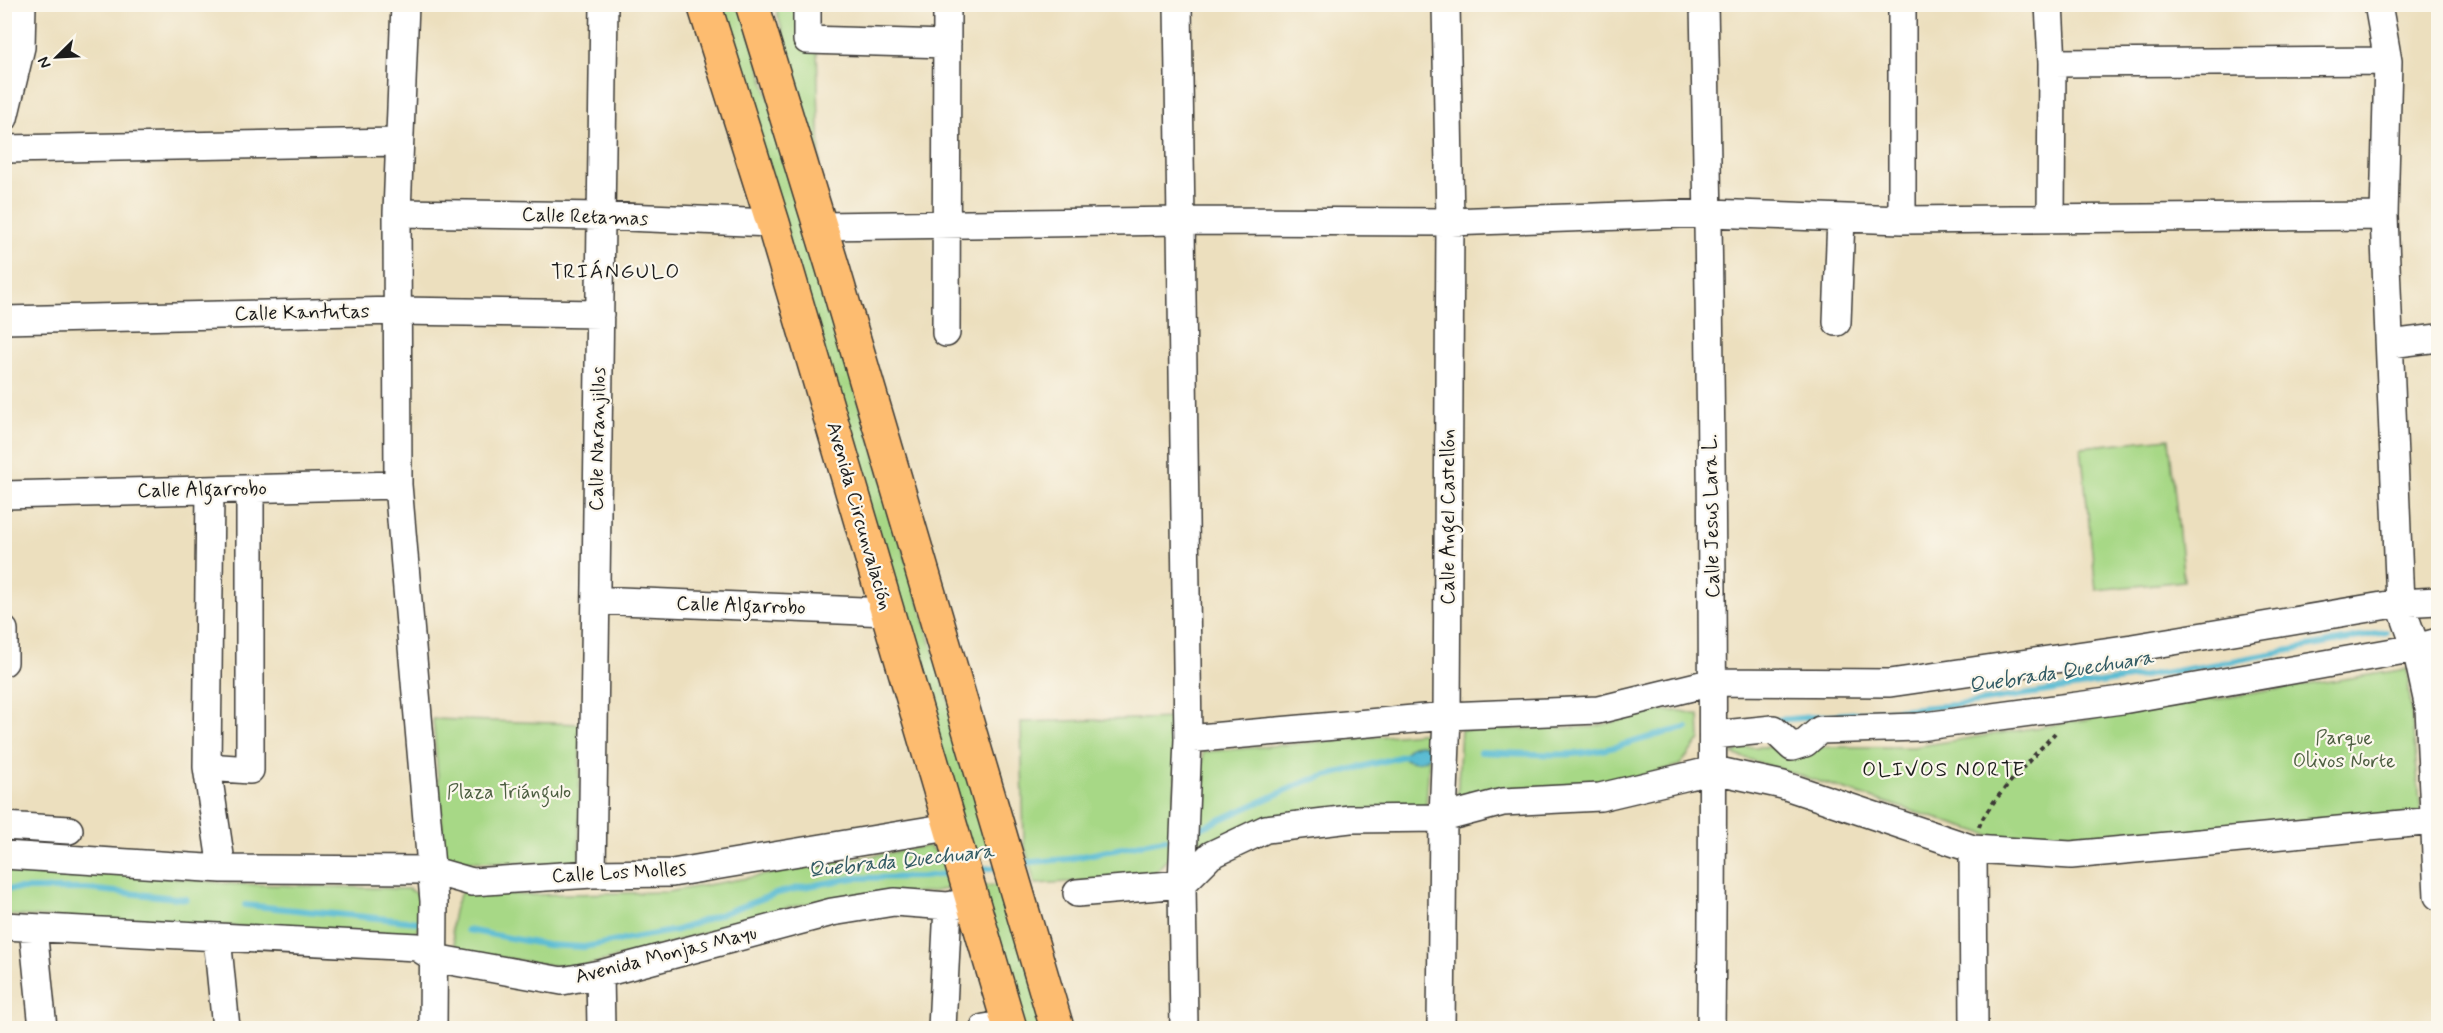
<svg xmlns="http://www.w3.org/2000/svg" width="2443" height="1033" font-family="Mynerve,sans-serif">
<rect width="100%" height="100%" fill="#fbf7ec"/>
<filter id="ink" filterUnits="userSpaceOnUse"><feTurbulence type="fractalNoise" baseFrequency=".0167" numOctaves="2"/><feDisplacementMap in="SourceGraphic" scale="12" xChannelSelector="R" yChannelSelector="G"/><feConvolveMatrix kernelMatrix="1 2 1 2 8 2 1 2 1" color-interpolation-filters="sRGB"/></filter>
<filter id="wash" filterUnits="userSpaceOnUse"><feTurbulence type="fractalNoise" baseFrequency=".008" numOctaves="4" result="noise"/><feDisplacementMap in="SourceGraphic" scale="24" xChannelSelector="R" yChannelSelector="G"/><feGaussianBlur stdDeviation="1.35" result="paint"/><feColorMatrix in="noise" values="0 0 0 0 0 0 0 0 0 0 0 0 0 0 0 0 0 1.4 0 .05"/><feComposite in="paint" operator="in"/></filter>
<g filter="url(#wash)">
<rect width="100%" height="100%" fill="#ecdfbe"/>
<path fill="#a7d886" stroke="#627a51" stroke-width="1.5" d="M717,5H741L992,848L969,851Z
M775,5H816L820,164Z
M2169,438L2184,581L2096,590L2081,447Z
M2407,669L2421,813L2062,843L1998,838L1732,754L1744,747H1913Z
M1658,711H1682L1699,715L1700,739L1680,765L1602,787L1499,788L1457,801L1461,730L1593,727Z
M1178,718L1172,854L1151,877L1035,884L1024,843L1021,722Z
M433,719L580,724L579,866L445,860Z
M1431,732L1426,805L1199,852L1203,752Z
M928,846L941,856L951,888L931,892L851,895L786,908L648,950L579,967L557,966L457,951C449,931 451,911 462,891L525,895L667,892Z
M4,864L56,866L235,884L409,889L424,900L420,928L412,935L5,915Z
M1004,885L1046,1028H1020L978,886Z"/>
<path fill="#53b9d1" stroke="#386a76" stroke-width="1.5" d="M1420,744L1430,747V755C1422,764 1411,763 1401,757L1410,747Z"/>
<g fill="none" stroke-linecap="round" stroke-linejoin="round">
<path stroke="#53b9d1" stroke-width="6" d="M1777,720L1966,704L2206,666L2386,632
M1481,752C1517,753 1567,758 1602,750C1631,744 1658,733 1687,728
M1199,829L1307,781L1407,755
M1020,863L1068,859L1166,839
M972,870L998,867
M4,889H87L186,899
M245,905L417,922
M467,930L547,945L584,947L677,930L778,893L803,887L854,878L923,877L953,873"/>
</g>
</g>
<g filter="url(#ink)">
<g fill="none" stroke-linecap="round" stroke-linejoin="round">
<g stroke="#3b3934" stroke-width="30">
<path id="minor" d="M405,4L397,213L398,485L434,901L433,1028
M807,4V40L947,44
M1178,4L1188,739L1182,884L1184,1028
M1704,4C1711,346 1715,687 1711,1028
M2049,4L2052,63L2051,219
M2378,4L2388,61L2384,216L2400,603L2416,648L2429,708L2438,896
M2052,63L2388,61
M4,118L21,47L22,4
M4,149L399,142
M397,213L601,216L773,223
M1902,220V4
M820,226L1180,221L1450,222L1709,213L1902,220L2384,216
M4,320L398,311L600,314
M1837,322L1841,218
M946,333L947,4
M2390,344L2438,338
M210,490L207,767L222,869
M4,495L398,485
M596,600L887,612
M4,630V662
M1714,735L1773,729L1792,747L1805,743L1820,730L1918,727L2122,700L2416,648L2438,642
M1188,739L1447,716L1598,710L1713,682L1890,683L2132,648L2400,603L2438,601
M207,767L250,770V489
M4,826L69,830
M1973,849L1974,1028
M4,855L222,869L430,870L472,882L592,874L672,873L949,827
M592,874L604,4
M1077,893L1182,884L1211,855L1266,829L1350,819L1443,818L1503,802L1600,797L1714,770L1783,785L1973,849L2071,855L2434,821
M4,926L417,947L434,958L562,981L600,974L832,912L894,902L948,906L972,901
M33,928L43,1028
M217,937L226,1028
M600,974L601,1028
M942,1028L948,906
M984,1028L1009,1024
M1441,1028L1443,818L1447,716L1450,222L1446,4"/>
</g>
<g stroke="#3b3934" stroke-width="36">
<path id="major" d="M704,4L773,223L1010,1028
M752,4L832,265L1057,1028"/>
</g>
<path stroke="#3b3934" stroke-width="4" stroke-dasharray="4.5 4.5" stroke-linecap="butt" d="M1979,827C1986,804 2037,753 2055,733"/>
<use href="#minor" stroke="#fff" stroke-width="27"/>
<use href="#major" stroke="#fdbc70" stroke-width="33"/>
</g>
</g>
<g text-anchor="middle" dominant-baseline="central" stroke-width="4.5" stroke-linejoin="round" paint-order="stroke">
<g font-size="20" fill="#1c1c1c" stroke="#fbf7ec">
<text transform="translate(585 217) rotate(2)">Calle Retamas</text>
<text transform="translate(302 313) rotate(-1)">Calle Kantutas</text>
<text transform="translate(598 439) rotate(-89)">Calle Naranjillos</text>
<text transform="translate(202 490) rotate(-1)">Calle Algarrobo</text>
<text transform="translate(859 516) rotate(74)">Avenida Circunvalación</text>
<text transform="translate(1712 516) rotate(-91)">Calle Jesus Lara L.</text>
<text transform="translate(1448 517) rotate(-90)">Calle Angel Castellón</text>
<text transform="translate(741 606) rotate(2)">Calle Algarrobo</text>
<text transform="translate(619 873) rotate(-3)">Calle Los Molles</text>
<text transform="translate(666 955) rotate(-14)">Avenida Monjas Mayu</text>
</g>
<g font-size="20" fill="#4d5e41" stroke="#fbf7ec">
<text x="2344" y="738">Parque<tspan x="2344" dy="23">Olivos Norte</tspan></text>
<text x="509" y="792">Plaza Triángulo</text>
</g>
<g font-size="21" letter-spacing="1.5" fill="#1c1c1c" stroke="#fbf7ec">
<text x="616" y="272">TRIÁNGULO</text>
<text x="1944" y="770">OLIVOS NORTE</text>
</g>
<g font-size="21" font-style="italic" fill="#325b64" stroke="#fbf7ec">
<text transform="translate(2061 672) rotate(-9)">Quebrada Quechuara</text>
<text transform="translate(901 861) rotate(-6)">Quebrada Quechuara</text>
</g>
</g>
<rect width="2443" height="1033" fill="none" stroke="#fbf7ec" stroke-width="24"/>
<g transform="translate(57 57) rotate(246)" stroke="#fbf7ec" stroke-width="4.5" paint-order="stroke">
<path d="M0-4.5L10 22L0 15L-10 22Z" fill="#1c1c1c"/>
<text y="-9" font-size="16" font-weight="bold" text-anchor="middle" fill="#1c1c1c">N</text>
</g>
</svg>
